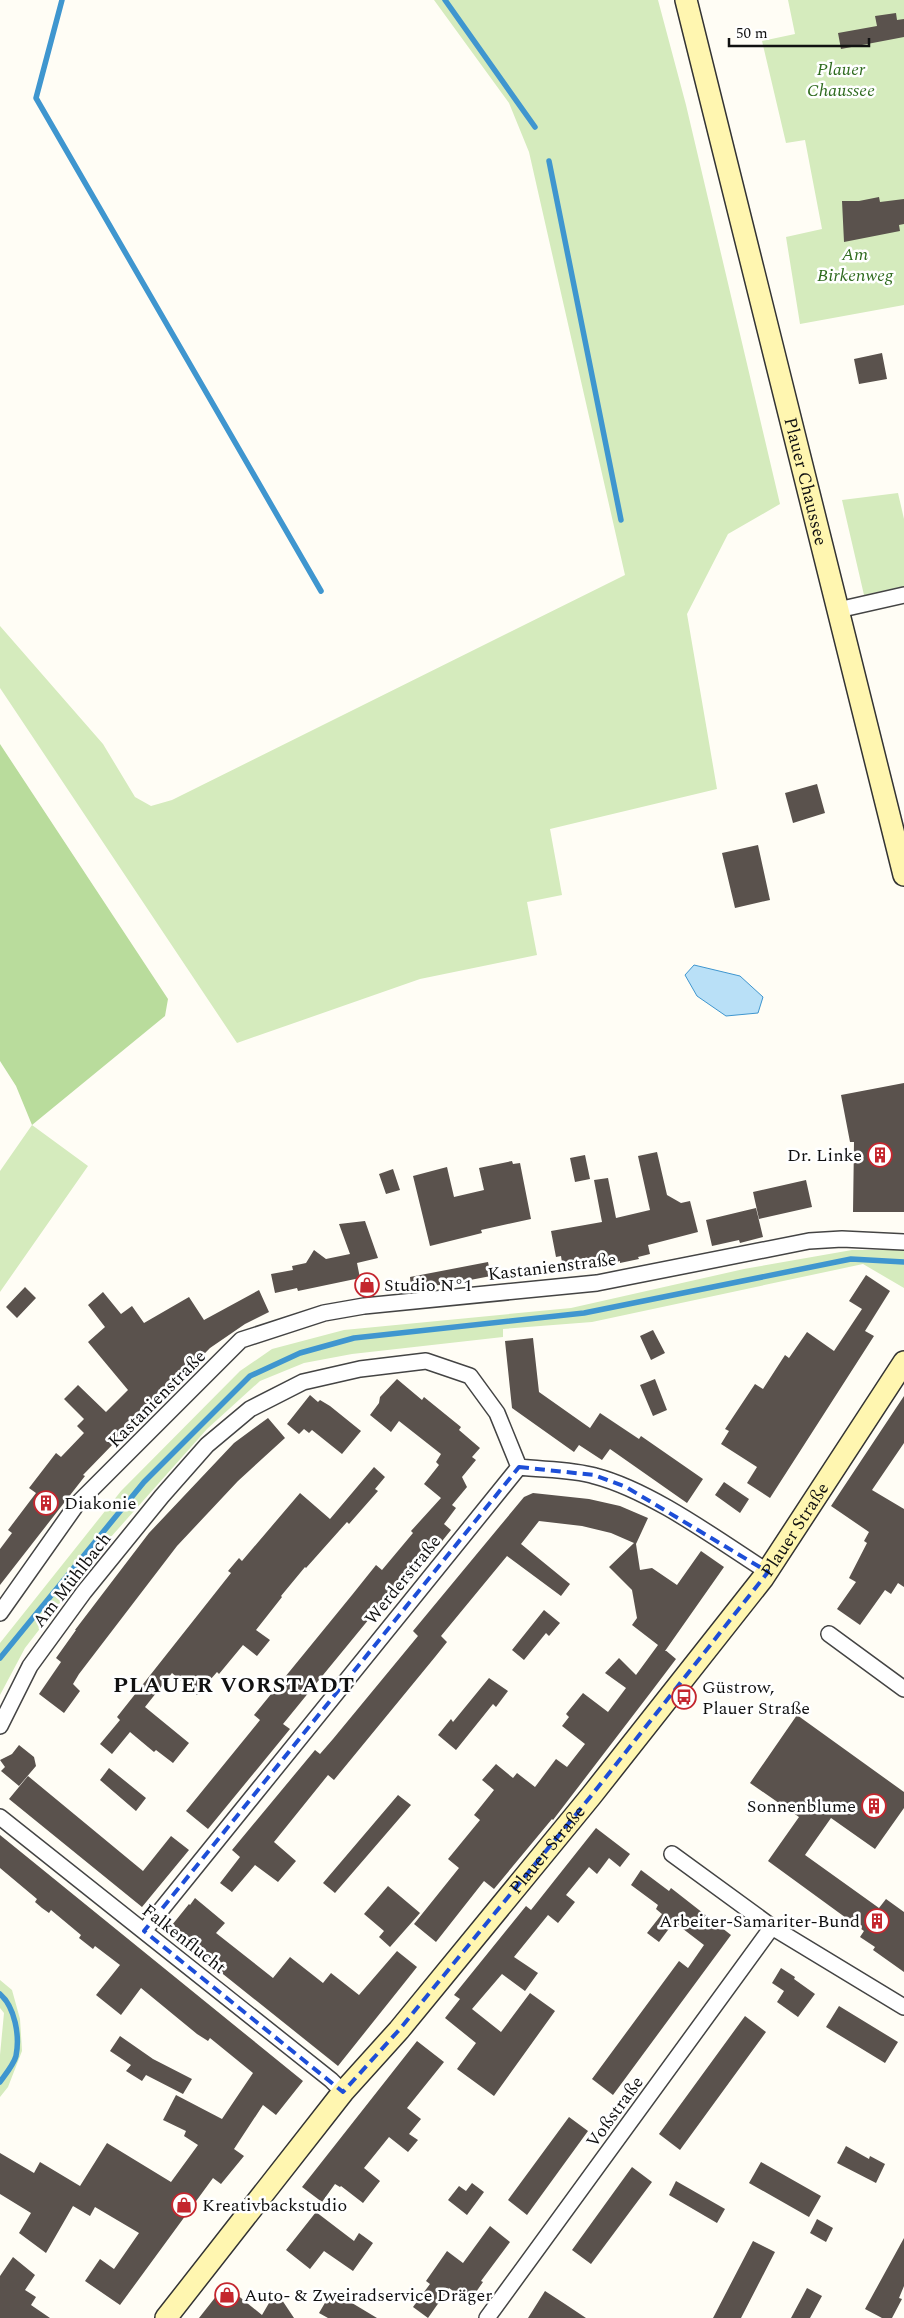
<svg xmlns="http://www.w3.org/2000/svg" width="904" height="2318" font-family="Spectral,serif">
<rect width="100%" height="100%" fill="#fffdf5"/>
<path fill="#d5ebbd" d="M434,0H658L686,105L780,504L728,534L687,614L717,789L550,829L562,895L527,902L537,955L420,979L237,1043L0,688V626L103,744L135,797L151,806L172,800L625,575L529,152L509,103Z
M788,0H904V305L800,324L786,237L822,229L805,140L786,143L762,41L795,34Z
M898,493L904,519V586L864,595L842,500Z
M32,1125L88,1166L0,1292V1171Z
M852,1250H904V1288L863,1264L592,1322L503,1329V1337L352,1354L304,1363L260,1381L207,1429L110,1538L25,1648L0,1695V1643L121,1491L240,1371L272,1349L344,1330L571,1308L744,1269Z
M0,1980L12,1990L20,2019L22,2051L8,2087L0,2097V2055L4,2013L0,2008Z"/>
<path fill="#b9dc9c" d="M0,744L168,999L165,1016L32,1125L16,1086L0,1061Z"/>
<path fill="#b9e0f7" stroke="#3f96cf" d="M694,965L740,976L763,997L758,1013L726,1016L697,996L685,975Z"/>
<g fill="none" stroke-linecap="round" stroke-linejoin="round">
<path stroke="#3f96cf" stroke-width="5.5" d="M62,0L36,98L321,591
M445,0L535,127
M549,161L621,520
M0,1658L144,1482L250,1376L300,1353L354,1338L584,1313L851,1259L904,1262
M0,1994C15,2007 20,2036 16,2056C14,2064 5,2075 0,2082"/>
</g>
<path fill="#5a524d" d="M896,13L897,20L904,19V37L841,49L838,33L877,26L875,16Z
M879,197L880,202L904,199V224L899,225L900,231L844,242L842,201H859Z
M882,353L887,379L859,384L854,359Z
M817,784L825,813L793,823L785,793Z
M758,845L770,900L735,908L722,853Z
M904,1083V1212H853L854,1142H850L841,1095Z
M657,1152L667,1195L681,1203L690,1201L698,1232L648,1245L650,1254L638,1257L639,1259L620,1263V1261L608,1264L607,1261L563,1269L561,1256L556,1257L551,1231L602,1222L594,1180L608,1178L616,1218L650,1210L638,1156Z
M585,1155L590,1179L575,1182L570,1158Z
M512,1161L513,1164L520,1163L531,1219L481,1230L482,1233L430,1246L413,1176L447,1167L454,1197L484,1190L479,1168Z
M393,1169L400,1190L386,1194L379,1174Z
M806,1180L812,1207L759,1219L753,1192Z
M756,1208L763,1237L740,1243L739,1240L712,1246L706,1220Z
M365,1221L378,1258L357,1263L360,1278L298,1291L297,1288L275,1293L271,1274L293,1270L292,1266L306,1263L314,1250L326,1259L350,1254L339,1224Z
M488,1262L491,1276L449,1284L411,1288L410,1277Z
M866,1275L890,1291L865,1331L874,1336L770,1498L747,1483L757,1467L721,1444L729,1431L725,1429L755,1384L763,1389L785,1355L789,1358L807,1332L834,1351L862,1309L849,1301Z
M25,1287L36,1298L17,1318L6,1307Z
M259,1290L269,1312L245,1324L210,1348L162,1397L160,1395L114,1440L116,1441L83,1475L85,1476L0,1585V1549L12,1533L8,1530L36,1493L29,1488L56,1453L61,1457L84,1433L77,1426L84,1419L64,1399L78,1385L106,1412L128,1390L88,1342L105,1327L88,1305L103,1292L121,1314L132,1306L144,1323L189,1297L204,1320Z
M653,1330L665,1353L651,1360L640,1336Z
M533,1338L539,1392L590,1428L600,1413L639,1439L641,1436L703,1479L687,1503L610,1449L602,1460L579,1445L574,1452L512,1408L505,1341Z
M397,1379L422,1400L424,1397L461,1427L459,1430L480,1448L472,1457L476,1460L462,1477L467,1487L452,1505L456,1508L444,1524L451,1530L389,1607L383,1602L305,1697L283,1724L290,1729L208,1829L186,1811L260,1720L254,1715L352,1595L376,1565L382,1570L413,1533L411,1531L441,1498L424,1484L439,1465L436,1462L441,1454L399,1421L391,1432L370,1415L379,1403L380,1397Z
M655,1379L667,1410L653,1416L640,1385Z
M310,1395L318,1402L320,1400L330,1406L361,1431L342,1454L312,1430L309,1433L304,1429L299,1434L287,1424Z
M904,1396V1443L872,1490L904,1509V1587L898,1583L891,1594L885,1590L860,1625L837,1609L856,1582L849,1578L867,1543L864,1541L869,1532L831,1506Z
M268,1418L285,1438L238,1481L177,1546L79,1674L73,1684L80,1691L64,1713L39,1694L61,1662L56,1658L76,1630H75L149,1533L234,1443Z
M374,1467L385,1477L375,1489L378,1491L349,1524L347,1522L306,1568L305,1567L281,1596L282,1597L256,1630L270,1640L257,1656L243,1645L219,1674L217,1672L197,1695L172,1673L145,1707L189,1743L173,1763L156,1750L154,1752L130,1732L112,1754L100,1744L120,1720L117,1717L231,1573L228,1571L239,1558L242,1561L300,1493L330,1519Z
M724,1482L749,1499L740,1513L715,1495Z
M533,1493L589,1499L620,1506L648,1518L636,1544L640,1570L652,1568L677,1585L701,1551L724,1567L665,1651L664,1649L676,1659L651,1692L553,1820L552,1819L494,1889L484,1881L436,1942L414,1924L459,1868L448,1859L480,1820L474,1815L494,1790L482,1780L496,1764L513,1778L517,1773L535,1787L556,1759L567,1767L585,1744L562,1726L569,1717L566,1714L583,1693L608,1712L626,1688L605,1673L619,1658L636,1675L658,1645L632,1625L637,1618L632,1590L609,1567L634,1543L611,1533L582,1526L539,1521L521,1544L570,1584L561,1596L507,1556L441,1636L447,1642L435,1657L334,1780L328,1775L274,1842L296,1861L278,1882L255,1865L232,1892L220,1883L240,1857L232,1850L315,1750L320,1754L333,1739L418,1636L413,1631L524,1497Z
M544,1610L560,1623L549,1636L546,1633L524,1660L512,1650Z
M489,1678L508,1691L496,1707L493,1704L456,1750L438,1735L451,1719L453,1722Z
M797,1715L904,1792V1808L875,1849L831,1818L805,1855L879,1908L886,1899L904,1912V1972L873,1950L875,1947L860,1937L864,1931L768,1861L799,1817L750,1783Z
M19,1745L34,1757L36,1766L19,1786L1,1771L5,1767L0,1760L12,1754Z
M109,1768L146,1798L136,1811L100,1780Z
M28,1776L143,1871L171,1836L189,1850L142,1907L9,1799Z
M398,1795L411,1805L335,1893L323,1883Z
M596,1828L630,1854L620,1867L609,1858L597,1874L589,1867L566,1895L575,1902L558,1923L548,1915L514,1957L538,1973L525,1991L502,1974L472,2009L501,2032L530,1993L555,2011L494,2096L457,2069L476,2043L445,2018L460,1999L454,1995L526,1906L531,1910Z
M0,1835L303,2081L276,2115L263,2105L234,2149L244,2156L221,2184L213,2178L120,2305L85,2281L100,2259L114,2269L139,2233L95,2207L90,2216L73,2206L46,2253L19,2233L31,2213L0,2194V2153L34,2173L40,2162L80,2186L107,2143L171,2182L198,2145L184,2136L186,2131L163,2120L176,2095L222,2119L253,2073L210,2038L208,2041L197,2034L141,1988L121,2015L96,1995L120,1965L95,1946L93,1949L79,1938L81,1935L51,1910L49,1913L42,1908L35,1902L37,1899L0,1868Z
M641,1870L669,1891L671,1888L731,1935L613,2095L592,2079L679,1961L688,1968L704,1945L674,1922L659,1942L647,1933L662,1914L656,1909L658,1905L631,1885Z
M388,1886L420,1913L390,1947L379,1937L384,1931L364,1914Z
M195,1898L225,1923L216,1933L273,1978L290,1957L323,1983L331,1973L359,1995L397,1951L417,1967L338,2066L168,1930L189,1904L190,1905Z
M781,1968L795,1977L794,1979L815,1994L798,2017L777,2002L784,1991L772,1983Z
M839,2006L898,2042L885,2063L826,2027Z
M745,2016L766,2032L680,2150L659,2134Z
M120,2036L153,2059L192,2079L183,2094L146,2075L142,2081L126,2071L131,2065L110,2051Z
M417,2041L444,2062L407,2108L421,2119L409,2134L418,2140L408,2152L389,2137L364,2168L380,2181L363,2203L341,2186L340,2187L335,2184L322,2202L302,2187Z
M569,2117L588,2131L527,2215L508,2200Z
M846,2146L869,2159L870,2156L885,2164L876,2183L837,2163Z
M761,2162L821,2196L809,2217L749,2183Z
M632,2167L652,2182L591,2264L572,2250Z
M676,2181L725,2209L717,2223L669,2195Z
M472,2183L484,2192L467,2215L448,2200L459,2186L466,2191Z
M316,2212L354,2241L359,2233L373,2243L353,2271L324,2251L310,2269L286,2250Z
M817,2219L833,2228L826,2242L810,2233Z
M490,2226L510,2242L481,2281L483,2282L469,2302L449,2288L428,2318L413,2307L430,2284L426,2281L447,2251L463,2263Z
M904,2238V2286L899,2298L902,2299L892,2318H882L865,2309Z
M753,2241L775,2252L741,2318H713Z
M13,2257L35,2275L25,2290L36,2297L31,2305L50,2318H0V2276Z
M225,2285L262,2315L276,2291L294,2318H199Z
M807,2288L822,2296L810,2318H791Z
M332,2291L377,2318H328L319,2313Z
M545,2291L565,2304L586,2318H528Z"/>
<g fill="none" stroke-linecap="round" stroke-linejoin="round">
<g stroke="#444" stroke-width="18">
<path id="street" d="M838,610L904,595
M519,1467C544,1470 571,1469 595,1476C652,1491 718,1540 768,1572
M0,1613L77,1504L241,1340L324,1313L364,1306L597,1283L809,1241L842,1239L904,1242
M829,1634L904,1689
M0,1726L30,1666L84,1592L162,1496L207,1445L250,1409L303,1382L360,1369L426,1361L470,1376L497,1413L519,1467
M0,1817L331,2080L343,2092
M672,1854L772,1927L904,2007
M144,1931L519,1467
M487,2318L772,1927"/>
</g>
<g stroke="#333" stroke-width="24">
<g id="secondary">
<path id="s1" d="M686,0L904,875"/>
<path id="s2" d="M166,2318L343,2092L399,2030L591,1796L763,1578L904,1362"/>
</g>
</g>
<use href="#street" stroke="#fff" stroke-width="15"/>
<use href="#secondary" stroke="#fff6b0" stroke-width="21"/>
</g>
<path fill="none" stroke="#1d4ed8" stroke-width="4" stroke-dasharray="10 6" stroke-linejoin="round" d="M519,1467L594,1475L626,1487L768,1572L591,1796L399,2030L343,2092L144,1931Z"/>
<defs>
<g id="building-ring" transform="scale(1.25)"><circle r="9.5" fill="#fff" stroke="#c4262e" stroke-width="1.5"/><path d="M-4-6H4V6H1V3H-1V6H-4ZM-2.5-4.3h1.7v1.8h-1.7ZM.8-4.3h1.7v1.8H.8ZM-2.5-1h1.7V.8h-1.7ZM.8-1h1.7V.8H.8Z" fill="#c4262e"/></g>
<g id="shop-ring" transform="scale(1.25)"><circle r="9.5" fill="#fff" stroke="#c4262e" stroke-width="1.5"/><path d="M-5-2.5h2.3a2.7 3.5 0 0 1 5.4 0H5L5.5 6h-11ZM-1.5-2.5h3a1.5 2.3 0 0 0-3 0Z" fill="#c4262e"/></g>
<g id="bus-ring" transform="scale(1.25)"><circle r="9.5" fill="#fff" stroke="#c4262e" stroke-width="1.5"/><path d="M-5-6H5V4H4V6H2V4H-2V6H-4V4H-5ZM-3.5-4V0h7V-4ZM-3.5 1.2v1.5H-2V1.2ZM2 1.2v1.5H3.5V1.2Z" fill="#c4262e"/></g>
</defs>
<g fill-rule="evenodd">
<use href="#building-ring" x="880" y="1155"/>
<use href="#shop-ring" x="367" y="1285"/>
<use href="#building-ring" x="46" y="1503"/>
<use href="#bus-ring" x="684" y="1697"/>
<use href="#building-ring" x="874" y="1806"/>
<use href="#building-ring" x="877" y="1921"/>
<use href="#shop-ring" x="184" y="2205"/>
<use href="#shop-ring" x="227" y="2295"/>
</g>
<g text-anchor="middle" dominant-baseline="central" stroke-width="5" stroke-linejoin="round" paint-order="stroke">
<g font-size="18" font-style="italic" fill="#2f6b1f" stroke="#fff">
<text x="841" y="69">Plauer<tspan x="841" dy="21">Chaussee</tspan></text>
<text x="855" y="254">Am<tspan x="855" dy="21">Birkenweg</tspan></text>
</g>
<g font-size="18" fill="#111" stroke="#fff">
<text stroke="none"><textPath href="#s1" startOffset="496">Plauer Chaussee</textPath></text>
<text transform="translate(552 1267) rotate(-7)">Kastanienstraße</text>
<text transform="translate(157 1399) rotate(-45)">Kastanienstraße</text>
<text stroke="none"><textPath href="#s2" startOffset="1009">Plauer Straße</textPath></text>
<text transform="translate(72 1580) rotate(-52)">Am Mühlbach</text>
<text transform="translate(403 1580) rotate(-51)">Werderstraße</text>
<text stroke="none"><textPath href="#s2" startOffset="604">Plauer Straße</textPath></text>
<text transform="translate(184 1939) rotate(38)">Falkenflucht</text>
<text transform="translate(615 2112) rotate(-54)">Voßstraße</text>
</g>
<g font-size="18" fill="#111" stroke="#fff" text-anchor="start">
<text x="862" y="1155" text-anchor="end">Dr. Linke</text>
<text x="384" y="1285">Studio N°1</text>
<text x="64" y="1503">Diakonie</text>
<text x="702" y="1687">Güstrow,<tspan x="702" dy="21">Plauer Straße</tspan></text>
<text x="856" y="1806" text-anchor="end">Sonnenblume</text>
<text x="860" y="1921" text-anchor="end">Arbeiter-Samariter-Bund</text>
<text x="202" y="2205">Kreativbackstudio</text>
<text x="244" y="2295">Auto- &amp; Zweiradservice Dräger</text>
</g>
<g font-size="22" font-weight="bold" letter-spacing="1" fill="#111" stroke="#fff">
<text x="234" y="1685">PLAUER VORSTADT</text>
</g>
</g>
<path d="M729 38v8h140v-8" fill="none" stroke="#111111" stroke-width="2.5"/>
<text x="736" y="38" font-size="15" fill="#111111" stroke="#ffffff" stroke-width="4" paint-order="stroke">50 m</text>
</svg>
